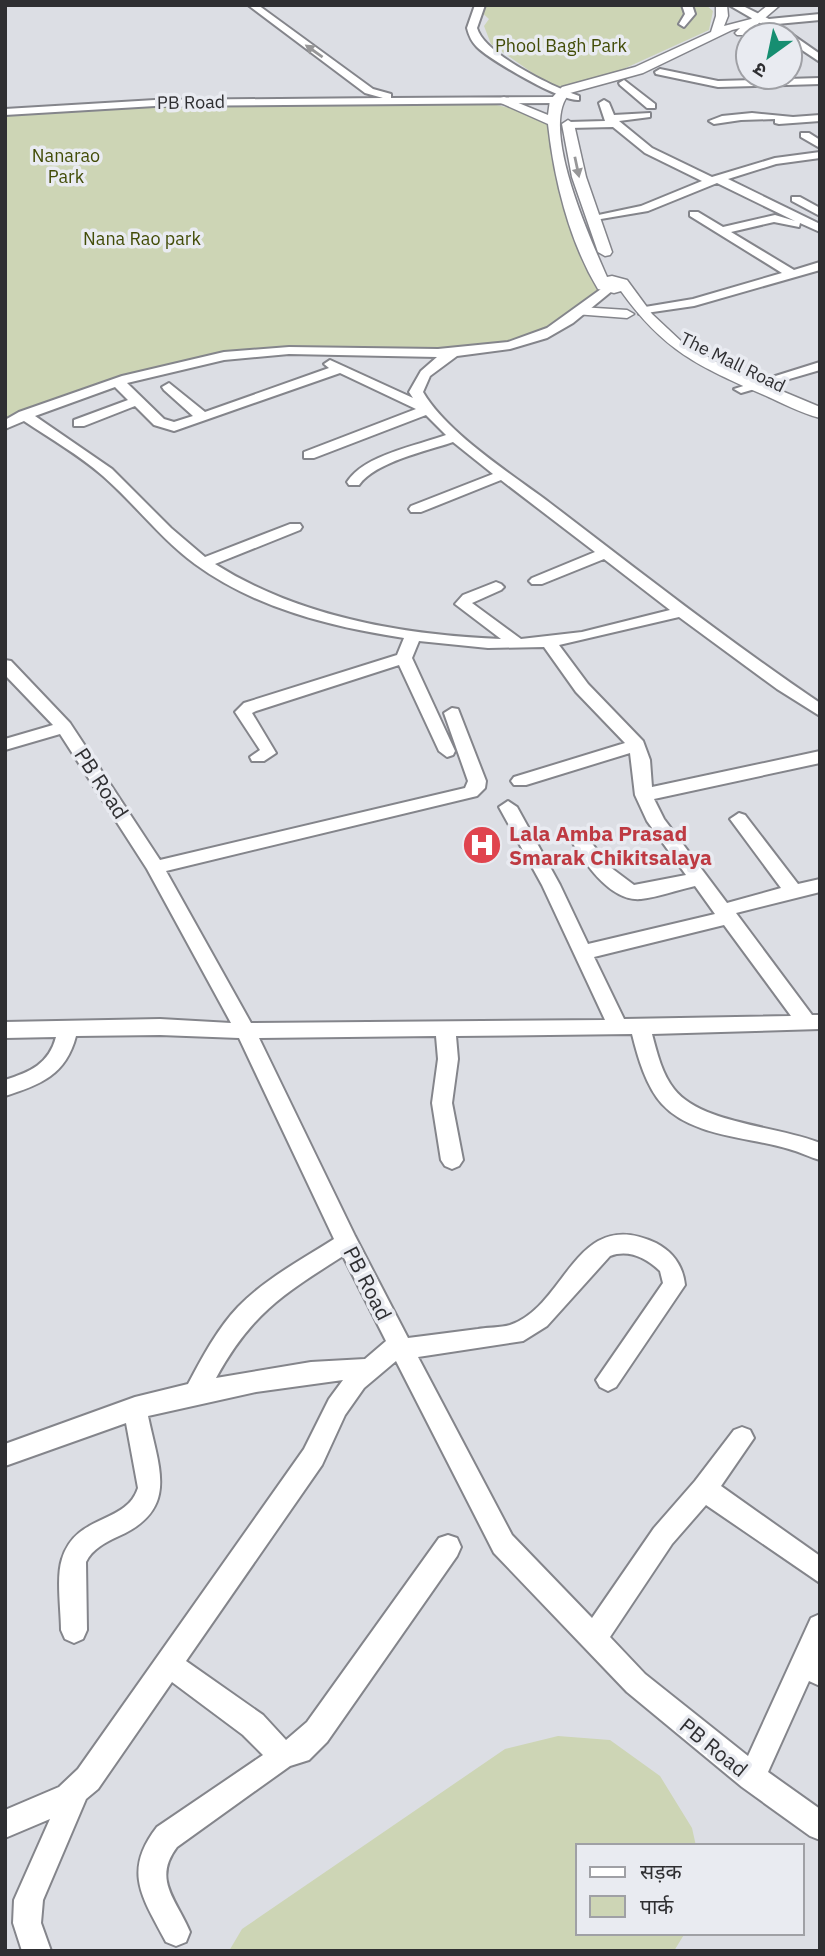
<svg xmlns="http://www.w3.org/2000/svg" width="825" height="1956" font-family="'IBM Plex Sans','Noto Sans Devanagari',sans-serif">
<rect width="100%" height="100%" fill="#dcdee4"/>
<path fill="#cdd5b5" d="M488,5H706L713,11L709,30L619,71L554,88L491,44L484,26L489,19L479,10Z
M151,103L492,104L528,112L548,123L603,287L578,311L534,337L477,349L304,350L195,362L19,422L5,432V111Z
M558,1736L610,1740L660,1776L692,1828L696,1846H578V1933H685L674,1951H229L242,1929L505,1749Z"/>
<g fill="none" stroke-linecap="round" stroke-linejoin="round">
<g stroke="#84858b" stroke-width="4">
<path id="minor" d="M248,5H258L373,89L391,94V98L556,97L561,100L556,103L155,106L5,115V109L155,100L383,98L365,93Z
M475,5H485L477,28C484,54 553,87 579,96V100C562,102 490,60 477,47C472,42 469,36 467,28Z
M682,5H692L695,14L684,27L679,24L685,14Z
M729,5H741L769,19L820,14V20L777,24L820,54V62L790,42V35H781Z
M660,69L718,81L820,78V84L718,87L656,74L655,72Z
M624,80L655,104V108H647L620,85L619,83Z
M604,100L609,103L614,115L650,113V117L619,121L652,148L712,177L775,158L820,152V158L776,164L728,179L820,224V232L800,223L799,227L774,222L731,232L794,270L820,262V270L694,306L639,314V308L693,299L782,273L690,216V212H698L723,227L775,215L795,221L717,183L648,211L589,221V217L641,206L702,181L645,153L613,127L569,128L564,125L569,122L605,121L599,103Z
M752,113L793,117L820,115V121L779,124L775,123V119L741,120L714,124L709,121L722,116Z
M801,133H809L820,140V148L801,137Z
M792,197H800L820,208V216L792,201Z
M608,284L612,285V291L573,323L547,338L510,349L457,356L430,376L423,392C447,433 510,473 550,503C639,571 727,640 820,703V716L777,689L679,617L559,645L588,684L643,741L650,760L652,787L820,751V763L654,799L664,819L727,903L781,888L730,819L739,813L745,815L798,884L820,879V892L736,913L812,1015H820V1029L652,1034C657,1053 662,1074 674,1089C701,1124 779,1126 820,1143V1160C809,1157 800,1152 789,1149C750,1137 692,1137 662,1104C646,1086 638,1058 632,1034L456,1036L458,1059L452,1103L463,1160L459,1166L452,1169L445,1166L441,1160L432,1103L438,1059L436,1036L259,1038L355,1236L408,1338C432,1335 455,1332 478,1329C488,1327 500,1328 510,1325C567,1306 575,1205 656,1243C673,1252 683,1266 685,1285L616,1387L608,1391L600,1387L596,1380L663,1283L660,1271C646,1258 629,1249 610,1256L547,1326L523,1341L418,1357L512,1535L592,1618L654,1528L695,1481L734,1430L742,1427L750,1430L754,1438L721,1486L820,1556V1583L706,1505L672,1544L610,1637L645,1674L748,1756L811,1618L820,1614V1686L809,1681L768,1772L820,1809V1840L810,1836L742,1787L627,1692L494,1553L396,1361L364,1388L345,1415L322,1465L186,1661L263,1715L286,1740L307,1722L439,1538L448,1535L457,1538L461,1547L457,1556L327,1742L309,1760L290,1766L177,1847C152,1880 177,1900 190,1932L186,1942L176,1946L166,1942C143,1898 122,1872 157,1827L263,1755L243,1735L172,1682L98,1789L86,1799L43,1900L41,1923L51,1951H22L13,1923L14,1900L50,1819L5,1838V1810L59,1787L78,1769L304,1449L329,1399L343,1380L256,1392L148,1416C159,1469 179,1509 119,1536C106,1542 92,1549 86,1562L87,1630L83,1639L74,1643L65,1639L61,1630C61,1611 56,1577 62,1559C76,1513 126,1525 138,1488L126,1423L5,1466V1444L135,1397L188,1384C202,1358 217,1329 238,1307C265,1279 301,1260 334,1239L239,1038L160,1035L76,1036C66,1075 40,1085 5,1096V1080C30,1072 49,1064 56,1037L5,1038V1022L160,1019L231,1023L147,869L60,734L5,750V739L53,725L5,675V660L11,661L70,723L160,860L465,788L468,781L444,713L452,708L458,709L486,781L485,788L477,796L166,871L251,1023L605,1020L542,885L499,807L508,801L517,807L560,885L588,944L715,914L695,886C677,890 659,897 641,899C609,902 583,860 569,837L578,831L584,833L610,867L634,885L686,875L647,821L635,795L630,753L526,785H514L511,781L514,777L625,743L576,692L544,647L488,648L419,641L412,658L455,751L453,755L447,757L439,751L399,665L256,711L252,713L276,753L264,761H252L250,757L260,750L235,712L244,703L397,655L404,638C331,627 255,608 195,564C161,539 135,504 103,476C79,455 51,439 24,421L5,429V420L19,412L122,376L224,352L289,347L438,349L508,342L547,328ZM289,354L437,357L421,371L409,392L413,398L330,360L324,364L329,368L205,412L169,383L162,387L164,390L193,416L174,422L164,419L127,383L224,360ZM340,373L416,409L304,452V458H314L426,415L446,435C416,446 364,455 347,482L349,485H359C375,462 427,451 453,442L493,474L411,506L409,509L411,512H421L501,480L595,552L532,578L529,581L532,584H542L604,559L670,610L582,632L521,639L472,603L501,590L504,587L501,584L496,582L463,595L455,604L501,639C402,635 299,617 215,564L300,530L302,527L300,524H290L205,557L171,528L112,469L35,416L115,387L128,400L74,420V426H84L135,406L154,425L174,431ZM724,925L791,1016L624,1019L594,957ZM343,1256L386,1341L365,1359L311,1362L216,1378C252,1313 282,1295 343,1256Z
M820,362V370L741,393L734,389Z"/>
</g>
<g stroke="#84858b" stroke-width="3">
<path id="major" d="M716,5H727L728,16L724,26L751,19L768,5H780L745,35H737L735,33L740,28L732,30L643,73L570,93C538,125 591,240 607,277L612,276L627,280L652,314L683,343L727,368L820,407V418C801,413 782,403 764,395C698,366 664,351 621,291L614,293L598,289C569,241 554,179 548,124L494,100L504,97L548,115L550,100L562,87L635,67L711,32L716,16Z
M568,120L574,124L586,177L612,252L610,255L605,256L598,252L572,177L562,124Z
M580,307L627,310L634,314L627,318L575,314L573,311Z"/>
</g>
<use href="#minor" fill="#fff" fill-rule="evenodd"/>
<use href="#major" fill="#fff" fill-rule="evenodd"/>
</g>
<defs><path id="oneway-solid" d="M-6-.8H1V-3.2L6.5 0L1 3.2V.8H-6Z" transform="scale(1.75)"/></defs>
<g fill="#979798">
<use href="#oneway-solid" transform="translate(314 51) rotate(-145)"/>
<use href="#oneway-solid" transform="translate(577 167) rotate(78)"/>
</g>
<defs>
<g id="hospital-disc" transform="scale(2.0125)"><circle r="9.5" fill="#e0444e" stroke="#e9ebf1"/><path d="M-5-5h3v3.5h4V-5h3V5h-3V1.5h-4V5h-3Z" fill="#fff"/></g>
</defs>
<g fill-rule="evenodd">
<use href="#hospital-disc" x="482" y="845"/>
</g>
<g text-anchor="middle" dominant-baseline="central" stroke-width="7" stroke-linejoin="round" paint-order="stroke">
<g font-size="18" fill="#424c08" stroke="#e9ebf1">
<text x="561" y="45">Phool Bagh Park</text>
<text x="66" y="155">Nanarao<tspan x="66" dy="21">Park</tspan></text>
<text x="142" y="238">Nana Rao park</text>
</g>
<g font-size="18" fill="#2f2f32" stroke="#e9ebf1">
<text transform="translate(191 102) rotate(-1)">PB Road</text>
<text transform="translate(733 362) rotate(26)">The Mall Road</text>
</g>
<g font-size="21" fill="#2f2f32" stroke="#e9ebf1">
<text transform="translate(102 783) rotate(57)">PB Road</text>
<text transform="translate(368 1283) rotate(63)">PB Road</text>
<text transform="translate(714 1747) rotate(39)">PB Road</text>
</g>
<g font-size="21" font-weight="bold" fill="#be3a42" stroke="#e9ebf1" text-anchor="start">
<text x="509" y="833">Lala Amba Prasad<tspan x="509" dy="24">Smarak Chikitsalaya</tspan></text>
</g>
</g>
<rect width="825" height="1956" fill="none" stroke="#2f2f32" stroke-width="14"/>
<rect x="576" y="1844" width="228" height="91" fill="#e9ebf1" stroke="#9fa0a5" stroke-width="2"/>
<rect x="590" y="1867" width="35" height="10" fill="#ffffff" stroke="#9fa0a5" stroke-width="2"/>
<text x="640" y="1879" font-size="21" fill="#2f2f32">सड़क</text>
<rect x="590" y="1896" width="35" height="21" fill="#cdd5b5" stroke="#9fa0a5" stroke-width="2"/>
<text x="640" y="1914" font-size="21" fill="#2f2f32">पार्क</text>
<g transform="translate(769 56) rotate(213)"><circle r="33" fill="#e9ebf1" stroke="#9fa0a5" stroke-width="2"/>
<path d="M0-5L12 26L0 18L-12 26Z" fill="#168e71"/>
<text y="-10" font-size="19" font-weight="bold" text-anchor="middle" fill="#2f2f32">उ</text>
</g>
</svg>
